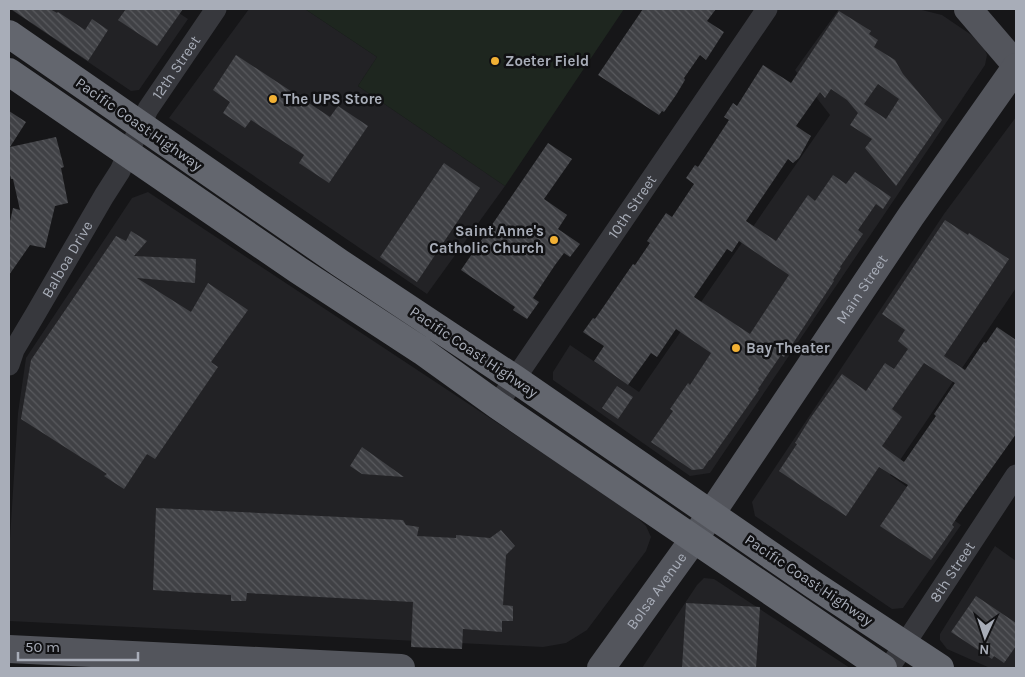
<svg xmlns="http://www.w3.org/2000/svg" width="1025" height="677" font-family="Karla,sans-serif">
<defs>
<pattern id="building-back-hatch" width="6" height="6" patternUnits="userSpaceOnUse" patternTransform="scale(1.25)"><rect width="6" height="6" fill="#404145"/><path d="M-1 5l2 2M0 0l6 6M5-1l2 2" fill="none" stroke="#595a5e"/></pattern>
</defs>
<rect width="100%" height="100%" fill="#161618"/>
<path fill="#222225" d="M10,9H173L188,19L139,90L131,91Z
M249,9H305L377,57L358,86L505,186L427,294L169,118Z
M839,9H918L942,15L970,34L983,45L987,55L985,65L710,473L690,476L553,380V372L570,345L639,392L830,115L795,70Z
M1016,117V288L890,475L961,525L903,608L892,609L755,516L752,502L944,214Z
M148,192L629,510L646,526L651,537L646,551L587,630L566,643L543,647L9,621V554L18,413L26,358L132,198Z
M995,546L1016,561V668H990L947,649L940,640V634Z
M704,578L714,579L850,668H642L697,585Z"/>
<path fill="#1e261f" d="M305,9H624L505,186L358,86L377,57Z"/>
<path fill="url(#building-back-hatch)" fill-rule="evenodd" d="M11,9H50L57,13L58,12L85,30L92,19L108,30L88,61Z
M126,9H183L157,46L118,20Z
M643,9H716L707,21L724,32L706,60L700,55L684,78L685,80L676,95L664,112L662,111L659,115L598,75Z
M839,11L871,31L869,34L878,40L874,47L895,60L903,74L942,120L896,186L865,148L872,139L850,125L858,113L847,100L831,89L825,98L820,92L796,126L811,136L799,158L793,163L788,159L746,221L776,241L808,195L815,201L833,175L846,184L855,172L891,197L883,209L876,204L858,230L863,234L840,267L841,268L833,280L834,281L784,357L781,355L758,389L759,390L710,460H709L703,469L692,470L651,442L673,411L670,409L688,383L690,385L711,353L676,329L657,357L651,353L628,385L594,361L604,346L583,332L593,318L595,319L633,264L635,265L650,243L647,241L666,213L672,217L694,184L686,178L695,165L698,167L729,120L724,117L733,103L737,106L763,65L791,83ZM878,84L899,99L886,119L864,104ZM739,241L789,275L750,334L694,297L727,249L732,252Z
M236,55L330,117L338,106L368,126L329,183L299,163L304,155L251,120L245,128L223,113L230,102L213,90Z
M9,111L26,122L10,147L56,137L64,167L61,168L68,203L55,206L45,248L30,245L9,275V226L13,208L20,210L13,179H11L9,171Z
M548,143L572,159L544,199L567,215L558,229L580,244L570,257L564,253L555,265L533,298L539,302L527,319L513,310L515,307L461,270Z
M444,163L480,188L417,282L380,257Z
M945,220L968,235L969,233L1009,259L944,356L965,370L984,342L986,343L997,327L1016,340V434L960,513L952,525L954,527L931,560L880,526L908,485L879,467L846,516L779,471L797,444L795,443L811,417L842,374L866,391L885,363L894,369L908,349L898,341L905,330L882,314ZM924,363L955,383L934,414L936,416L904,462L882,446L902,417L892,409Z
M131,231L147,241L134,256L196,259L195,283L137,278L191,312L208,283L248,310L211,362L218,367L155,459L147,454L124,489L104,476L107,474L21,419L31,360L116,236L126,241Z
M617,386L633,397L618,419L602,408Z
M362,447L404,477L362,474L350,466Z
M156,508L403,520L406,525L419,527L417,536L456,538V535L490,538L501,530L515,546L506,555L503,605L513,606V621H502V632L463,629L462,649L411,647L413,602L247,593L246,601H231V595L153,590Z
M976,596L1016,623V646L1004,663L994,656L992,659L951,632Z
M686,603L760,607L756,668H682Z"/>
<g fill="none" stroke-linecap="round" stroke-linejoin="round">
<g stroke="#37383d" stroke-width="21">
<path id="s1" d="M9,365L14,350L36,313L104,196L120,171L148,109L216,9"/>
<path id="s2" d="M497,405L767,9"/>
<path id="s3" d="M889,668L1016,475"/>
</g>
<g stroke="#53555c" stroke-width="28">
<path d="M968,9L1016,65"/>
<path d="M9,649L401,668"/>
<path id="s4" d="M601,668L694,539L911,216L1016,67"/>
</g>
<path stroke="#63666e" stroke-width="28" d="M9,34L340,263L515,379L814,585L940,668
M9,72L298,270L422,351L497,405L883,668"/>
</g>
<g fill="#f2b134" stroke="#111113" stroke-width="2">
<circle cx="495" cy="61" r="5"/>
<circle cx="273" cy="99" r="5"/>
<circle cx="554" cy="240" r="5"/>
<circle cx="736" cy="348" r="5"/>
</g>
<g text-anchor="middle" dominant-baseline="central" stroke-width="5" stroke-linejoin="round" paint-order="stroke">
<g font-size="15" font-weight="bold" fill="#a8adb8" stroke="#111113" text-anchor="start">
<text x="505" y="61">Zoeter Field</text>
<text x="283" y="99">The UPS Store</text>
<text x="544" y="231" text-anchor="end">Saint Anne's<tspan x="544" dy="17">Catholic Church</tspan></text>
<text x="746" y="348">Bay Theater</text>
</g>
<g font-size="15" fill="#a8adb8" stroke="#111113">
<text stroke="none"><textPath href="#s1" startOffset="342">12th Street</textPath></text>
<text transform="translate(139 124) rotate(35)">Pacific Coast Highway</text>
<text stroke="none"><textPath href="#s2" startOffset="240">10th Street</textPath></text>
<text stroke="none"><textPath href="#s1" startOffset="121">Balboa Drive</textPath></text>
<text stroke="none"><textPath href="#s4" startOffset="460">Main Street</textPath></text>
<text transform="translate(474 352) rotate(34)">Pacific Coast Highway</text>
<text stroke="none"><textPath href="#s3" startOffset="115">8th Street</textPath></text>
<text transform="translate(809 580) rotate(34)">Pacific Coast Highway</text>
<text stroke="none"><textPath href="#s4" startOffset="95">Bolsa Avenue</textPath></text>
</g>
</g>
<rect width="1025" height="677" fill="none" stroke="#a8adb8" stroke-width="20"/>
<g transform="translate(985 637) rotate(183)" stroke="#111113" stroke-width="4" paint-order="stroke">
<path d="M0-4L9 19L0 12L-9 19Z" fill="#a8adb8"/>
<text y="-8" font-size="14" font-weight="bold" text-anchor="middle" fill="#a8adb8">N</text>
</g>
<path d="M18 652v8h120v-8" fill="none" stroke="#a8adb8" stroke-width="2.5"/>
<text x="25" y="652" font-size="15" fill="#a8adb8" stroke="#111113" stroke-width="4" paint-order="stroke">50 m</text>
</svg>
